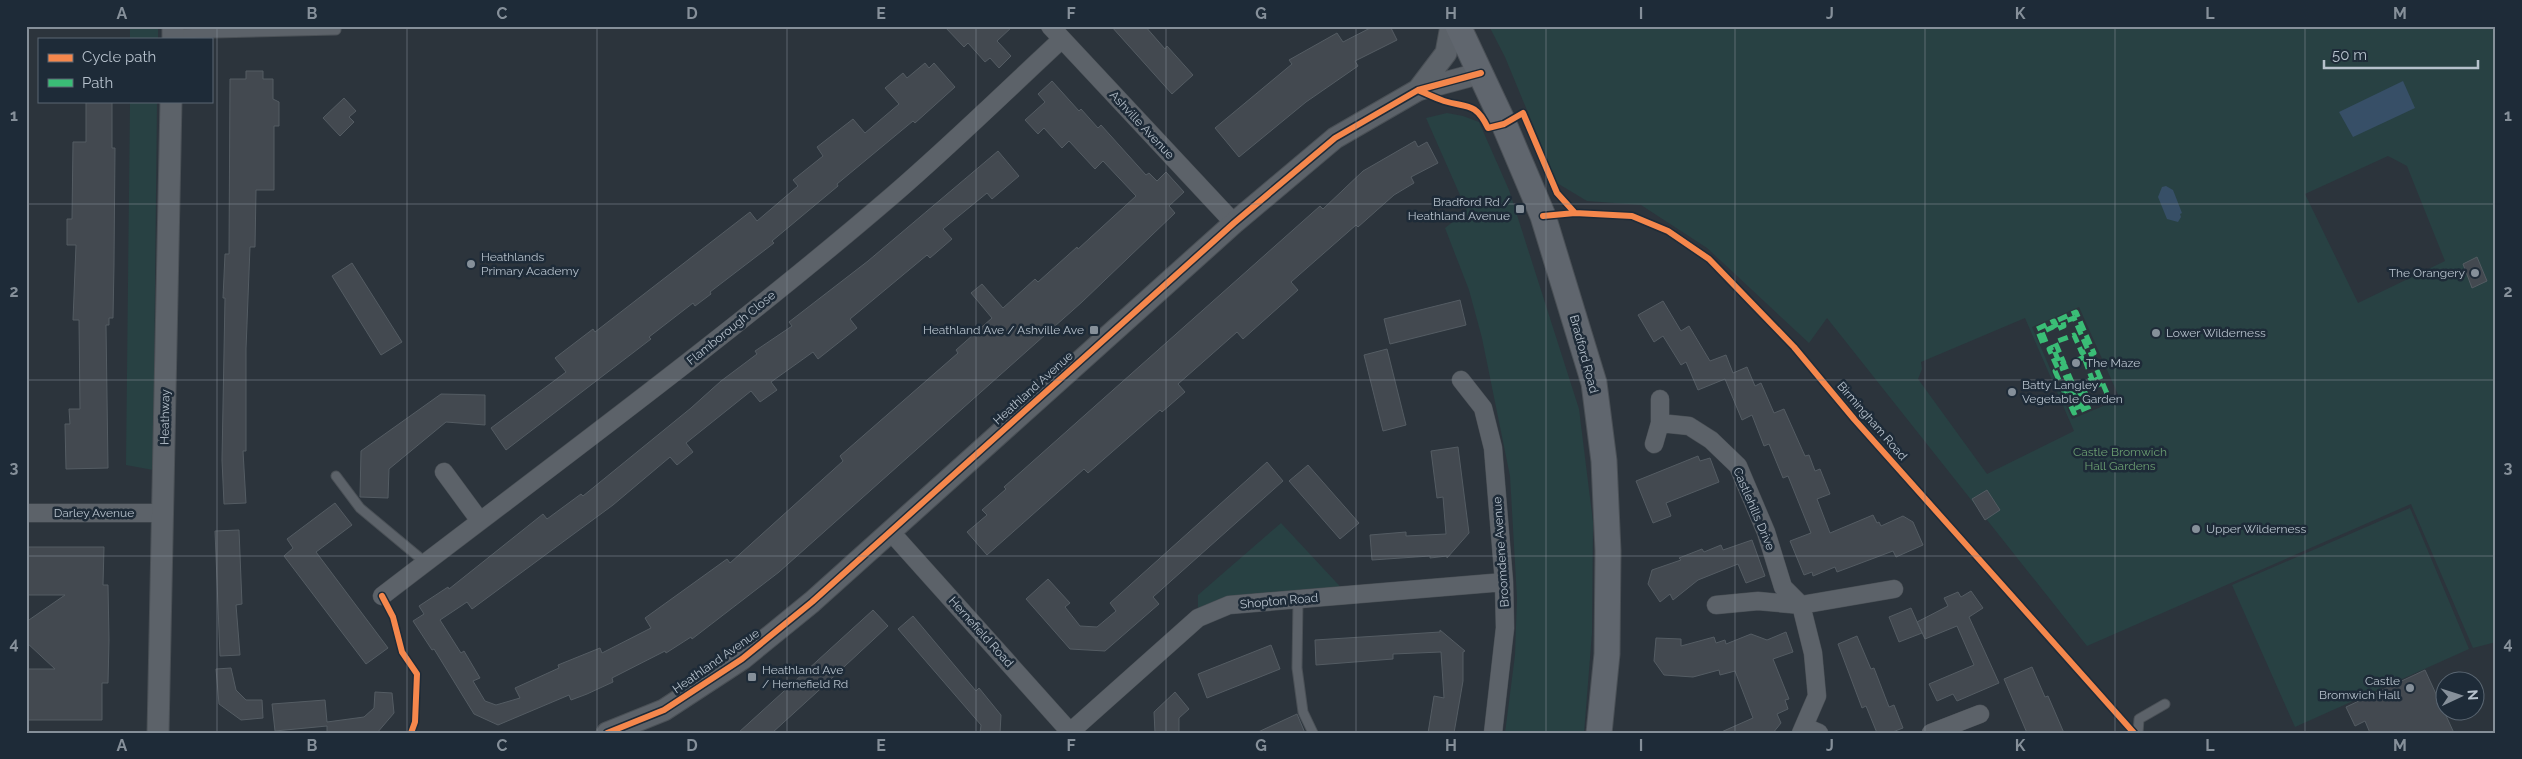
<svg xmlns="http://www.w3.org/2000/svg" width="2522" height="759" font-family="Raleway,sans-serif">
<rect width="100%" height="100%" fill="#2c343c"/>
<path fill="#284143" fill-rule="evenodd" d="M130,26H158V39H130Z
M1489,26H2496V642L2473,648L2411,504L2087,646L1827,318L1809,343L1707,248L1641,205L1587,201L1557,183L1505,57ZM2388,156L2407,166L2445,261L2358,303L2305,194ZM2079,307L2120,399L2072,419L2032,327ZM2025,318L2074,431L1987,474L1918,379L1922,369L1921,362Z
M130,101H157L153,470L126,465Z
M1447,113L1463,116L1479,122L1509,190L1579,409L1593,522L1592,633L1584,733H1505L1515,655L1517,598L1510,476L1482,338L1469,290L1445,228L1467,211L1426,118Z
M2410,508L2469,649L2295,727L2232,585Z
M1281,523L1348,595L1198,618V595Z"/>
<path fill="#374f67" d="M2403,81L2415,108L2353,137L2339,112Z
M2166,186L2173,190L2182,213L2180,214L2181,217L2178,222L2167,219L2158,197L2162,187Z"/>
<path fill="#434950" stroke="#545c63" d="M944,26H1013L997,41L1011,56L999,68L990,58L985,62L968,43L964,47Z
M1111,26H1145L1165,49L1167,46L1193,75L1172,94Z
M1374,26H1390L1397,40L1355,61L1358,66L1306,102L1239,157L1215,128L1292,64L1289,60L1337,33L1343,42Z
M925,63L929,68L934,63L955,87L915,123L913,121L837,184L838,186L772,241L774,243L710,292L711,294L695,306L693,303L649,337L651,339L506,450L491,428L566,372L555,358L593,329L595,332L750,212L757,221L798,186L793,180L823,156L817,147L853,119L865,133L899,104L885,88L903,73L907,78Z
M246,71H263V79H273V99L279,102V126H274V190H256L255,247H250L246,349V451H243L246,503L224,504L222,460L225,298H223L225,254H229L230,79H246Z
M1052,81L1079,111L1081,109L1098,128L1101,125L1146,175L1149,173L1157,181L1166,172L1184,192L1169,206L1175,213L1082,302L779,572L692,639L691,637L666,653L665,651L612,678L613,682L587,694L571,700L569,695L498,725L474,714L434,649L432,650L413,621L424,614L419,606L448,587L449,589L543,514L547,519L581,494L583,496L691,408L721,381L757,354L755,351L792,326L789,322L868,261L998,151L1019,176L992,199L987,193L943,229L952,239L930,258L927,255L850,319L857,328L818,359L813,352L771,382L777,390L760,402L751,391L686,443L693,452L677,465L670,457L613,505L472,609L467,602L440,620L461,653L464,651L480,678L473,681L485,701L496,705L520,698L515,688L559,668L558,665L600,648L602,653L651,628L645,618L727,559L730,563L843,461L840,456L958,353L956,350L992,318L971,293L982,284L1003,308L1035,279L1038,282L1077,247L1078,249L1136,196L1103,161L1095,169L1069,141L1062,148L1044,128L1038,134L1025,120L1045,102L1038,94Z
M344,98L356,111L349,117L354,122L340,136L323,118Z
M86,101H112V148H115L114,264L113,318H109V325H106L108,468L66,469L65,424H70L69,409H80L79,320H73L76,245H67V219H72L73,142H86Z
M1415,141L1418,147L1427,142L1438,163L1411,177L1414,183L1394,195L1358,227L1356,225L1291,282L1298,290L1243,339L1237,332L1178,384L1185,392L1162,412L1160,410L1088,473L1084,469L987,555L967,532L987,515L982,510L1006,489L1004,487L1320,206L1323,209L1363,171Z
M2477,257L2487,281L2472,288L2463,264Z
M352,263L402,342L381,355L332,276Z
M1460,300L1466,325L1390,344L1384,319Z
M1663,301L1681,331L1689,326L1710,361L1726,355L1733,373L1747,367L1755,386L1761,383L1774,413L1784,409L1805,456L1809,455L1815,471L1820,469L1830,494L1817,499L1830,533L1873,515L1877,523L1879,522L1881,526L1903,516L1913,522L1923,545L1896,557L1893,551L1837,572L1835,567L1813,576L1812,572L1804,575L1790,541L1811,533L1788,476L1783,478L1769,444L1764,446L1752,415L1742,420L1725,379L1698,390L1686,362L1681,365L1663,336L1654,342L1638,315Z
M1387,349L1406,425L1383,431L1364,355Z
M441,394L485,395V425L446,422L389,469L388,498L360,497L361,451Z
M1458,447L1469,533L1447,558V556L1430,558V556L1372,560L1370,535L1406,532V536L1446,534L1443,497L1437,498L1431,451Z
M1698,456L1700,461L1710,458L1719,482L1666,503L1671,516L1653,523L1636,481Z
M1267,462L1283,481L1153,597L1159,604L1105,651L1070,649L1026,599L1048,579L1070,603L1065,607L1080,626L1097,627L1116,611L1110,603Z
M1308,465L1359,523L1340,539L1289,481Z
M1987,490L2000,510L1985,520L1972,499Z
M335,503L352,525L316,552L388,648L366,664L284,556L293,548L287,539Z
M239,530L242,604L236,605L240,655L220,656L215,531Z
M1752,540L1765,576L1746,583L1738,564L1698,580L1673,600L1670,594L1660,602L1648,584L1652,570L1681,560L1679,558L1702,549L1704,552L1721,545L1723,550Z
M26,547H104L103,585H108L109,640L108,683H102V720H26V669H55L26,642V622L65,595H26Z
M1971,591L1983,608L1969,617L1999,683L1957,701L1953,694L1937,701L1929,684L1974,665L1957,626L1925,639L1917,622L1948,606L1944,598L1958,592L1961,597Z
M1911,608L1922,633L1899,642L1889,617Z
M873,610L888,626L817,692L772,733H738Z
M913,616L976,691L979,688L1001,715L1000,733H980L981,725L898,629Z
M1440,630L1465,651L1463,652V681L1454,733H1428L1434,696L1444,698L1441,652L1393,654V659L1316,665L1315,640L1440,632Z
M1786,632L1793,652L1773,659L1789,699L1785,700L1788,709L1777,714L1781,723L1773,733H1719L1753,718L1735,671L1720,675L1719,670L1693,677L1664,675L1654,661L1656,638L1681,639V646L1714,637L1716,643L1725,640L1726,644L1751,634L1767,640Z
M1857,636L1871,669L1874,668L1889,707L1894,705L1903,728L1890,733H1877L1866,706L1862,708L1838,644Z
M1271,645L1280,669L1207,698L1198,674Z
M2032,667L2045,697L2048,696L2064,733H2027L2004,679Z
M231,668L236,690L246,700H262L263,718L241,720L219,704L216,669Z
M2425,670L2454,733H2370L2365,721L2355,726L2346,707Z
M375,692L392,693L394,713L377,733H327V726L275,731L272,704L325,700L327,722L364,717L374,708Z
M1175,692L1189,709L1179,718V733H1155L1154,712Z
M1297,714L1305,733H1256Z"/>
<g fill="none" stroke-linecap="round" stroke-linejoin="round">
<g stroke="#4a5056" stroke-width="11">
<path id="service" d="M173,34L336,30V26
M336,476L360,508L426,563
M1298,599L1297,668L1303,712L1313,733
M2138,733L2139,719L2165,704"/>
</g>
<g stroke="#4a5056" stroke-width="19">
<path id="minor" d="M1050,26L1234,223
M1461,380L1483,408L1493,448L1504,582L1505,628L1493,733
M1660,423L1689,426L1711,440L1738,466L1766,532L1783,587L1801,605L1813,653L1817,696L1801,733
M1654,444L1660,423V399
M444,472L480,521
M26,513H163
M890,531L1071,733
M382,596C554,464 729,336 893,195C951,145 1006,91 1062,39
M1716,605L1758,601L1801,605L1894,589
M1805,727L1819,733
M1069,733L1198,618L1229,605L1504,582
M1931,733L1980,714"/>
</g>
<g stroke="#4a5056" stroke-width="23">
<path id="tertiary" d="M173,39V26
M1418,90L1446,53L1451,26
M158,733L171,101
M607,733L664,710L742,659L812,602L1234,223L1335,138L1418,90L1481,73"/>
</g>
<g stroke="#4a5056" stroke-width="27">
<path id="secondary" d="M1458,26L1504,124L1543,216L1594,383L1604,461L1608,551L1607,654L1599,733"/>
</g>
<use href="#service" stroke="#5c6269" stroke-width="9"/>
<use href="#minor" stroke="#5c6269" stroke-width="18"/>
<use href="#tertiary" stroke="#5c6269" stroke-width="21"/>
<use href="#secondary" stroke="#60666e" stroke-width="25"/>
<path stroke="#3abd76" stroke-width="5" stroke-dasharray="10 5" stroke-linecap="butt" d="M2075,361L2094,353L2076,312L2058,320L2059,323L2056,325L2054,321L2037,329L2043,344L2046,342L2042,332L2053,327L2055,330L2064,326L2063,322L2074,318L2088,350L2082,353L2074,335L2055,342L2064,363L2060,365L2053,347L2049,349L2058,369L2055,371L2066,396L2073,393L2078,403L2085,400L2086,403L2076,408L2071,398L2068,400L2074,413L2091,406L2089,402L2094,400L2096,404L2109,398L2090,354
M2065,384L2068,390L2071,389L2062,368L2065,366L2074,387L2092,379L2085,360
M2078,395L2100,384L2096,377"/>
<g stroke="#1e2b38" stroke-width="9">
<path id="cycleway" d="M1418,90C1427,94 1435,98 1444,101C1466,108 1475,101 1488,128L1504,124L1523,113L1557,193L1575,213
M1543,216L1575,213L1632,216L1668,231L1709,259L1794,347L1854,419L2134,733
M382,596L393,617L402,652L417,674L415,722L411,733
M607,733L664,710L742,659L812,602L1234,223L1335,138L1418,90L1481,73"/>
</g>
<use href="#cycleway" stroke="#f5874c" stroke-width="6"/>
</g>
<path fill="none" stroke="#86909a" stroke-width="1" stroke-opacity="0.55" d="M217,26V733M407,26V733M597,26V733M787,26V733M976,26V733M1166,26V733M1356,26V733M1546,26V733M1735,26V733M1925,26V733M2115,26V733M2305,26V733M26,204H2496M26,380H2496M26,556H2496"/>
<g fill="#86909a" stroke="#1e2b38" stroke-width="2">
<rect x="1515" y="204" width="10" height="10" rx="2.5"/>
<circle cx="471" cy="264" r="5"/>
<circle cx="2475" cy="273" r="5"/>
<rect x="1089" y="325" width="10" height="10" rx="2.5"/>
<circle cx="2156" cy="333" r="5"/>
<circle cx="2076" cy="363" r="5"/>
<circle cx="2012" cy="392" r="5"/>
<circle cx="2196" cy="529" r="5"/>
<rect x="747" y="672" width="10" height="10" rx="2.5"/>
<circle cx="2410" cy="688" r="5"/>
</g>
<g text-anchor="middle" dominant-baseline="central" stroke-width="5" stroke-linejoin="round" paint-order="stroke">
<g font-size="12" fill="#b6c1cc" stroke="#1e2b38">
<text transform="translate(1142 125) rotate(47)">Ashville Avenue</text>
<text transform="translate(731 328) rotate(-39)">Flamborough Close</text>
<text transform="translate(1584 354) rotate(75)">Bradford Road</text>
<text transform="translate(1033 388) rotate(-42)">Heathland Avenue</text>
<text transform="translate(165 417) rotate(-89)">Heathway</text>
<text transform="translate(1872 421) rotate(49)">Birmingham Road</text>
<text transform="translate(1754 509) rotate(67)">Castlehills Drive</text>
<text x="94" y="513">Darley Avenue</text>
<text transform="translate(1501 552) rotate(-94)">Broomdene Avenue</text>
<text transform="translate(1279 601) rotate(-5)">Shopton Road</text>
<text transform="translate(981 632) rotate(48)">Hernefield Road</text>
<text transform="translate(716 661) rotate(-35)">Heathland Avenue</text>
</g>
<g font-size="12" fill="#b6c1cc" stroke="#1e2b38" text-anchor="start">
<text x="1510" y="202" text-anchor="end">Bradford Rd /<tspan x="1510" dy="14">Heathland Avenue</tspan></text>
<text x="481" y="257">Heathlands<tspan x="481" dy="14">Primary Academy</tspan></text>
<text x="2465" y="273" text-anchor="end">The Orangery</text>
<text x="1084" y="330" text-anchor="end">Heathland Ave / Ashville Ave</text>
<text x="2166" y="333">Lower Wilderness</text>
<text x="2086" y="363">The Maze</text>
<text x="2022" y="385">Batty Langley<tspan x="2022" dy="14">Vegetable Garden</tspan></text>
<text x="2206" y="529">Upper Wilderness</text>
<text x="762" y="670">Heathland Ave<tspan x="762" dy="14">/ Hernefield Rd</tspan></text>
<text x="2400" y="681" text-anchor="end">Castle<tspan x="2400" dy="14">Bromwich Hall</tspan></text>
</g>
<g font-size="12" fill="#6c9f72" stroke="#1e2b38">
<text x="2120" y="452">Castle Bromwich<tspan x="2120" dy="14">Hall Gardens</tspan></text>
</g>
</g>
<rect width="2522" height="759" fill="none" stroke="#1e2b38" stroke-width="55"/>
<rect x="38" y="38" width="175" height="65" fill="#1e2b38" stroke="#5b6773"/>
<rect x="48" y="54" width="25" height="8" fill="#f5874c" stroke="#5b6773"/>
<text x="82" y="62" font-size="15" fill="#b6c1cc">Cycle path</text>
<rect x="48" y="79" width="25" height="8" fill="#3abd76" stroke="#5b6773"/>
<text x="82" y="88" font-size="15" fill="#b6c1cc">Path</text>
<g transform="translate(2460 696) rotate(86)"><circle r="24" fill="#1e2b38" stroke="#5b6773"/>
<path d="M0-4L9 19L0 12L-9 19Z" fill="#86909a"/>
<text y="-8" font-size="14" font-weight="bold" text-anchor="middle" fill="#b6c1cc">N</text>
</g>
<path d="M2324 60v8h154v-8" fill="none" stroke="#b6c1cc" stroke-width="2.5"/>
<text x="2332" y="60" font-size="15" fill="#b6c1cc" stroke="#1e2b38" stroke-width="4" paint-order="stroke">50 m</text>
<rect x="28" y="28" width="2466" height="704" fill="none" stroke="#86909a" stroke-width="2"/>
<g font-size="16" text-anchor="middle" font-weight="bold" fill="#86909a">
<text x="122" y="19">A</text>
<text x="312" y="19">B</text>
<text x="502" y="19">C</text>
<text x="692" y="19">D</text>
<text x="881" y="19">E</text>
<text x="1071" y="19">F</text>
<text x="1261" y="19">G</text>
<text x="1451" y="19">H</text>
<text x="1641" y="19">I</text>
<text x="1830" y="19">J</text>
<text x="2020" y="19">K</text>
<text x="2210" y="19">L</text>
<text x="2400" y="19">M</text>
<text x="14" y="121">1</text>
<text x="2508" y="121">1</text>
<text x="14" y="297">2</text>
<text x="2508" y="297">2</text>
<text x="14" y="473">3</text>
<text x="2508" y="473">3</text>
<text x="14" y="649">4</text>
<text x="2508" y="649">4</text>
<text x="122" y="751">A</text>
<text x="312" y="751">B</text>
<text x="502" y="751">C</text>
<text x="692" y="751">D</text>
<text x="881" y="751">E</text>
<text x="1071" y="751">F</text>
<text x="1261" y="751">G</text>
<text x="1451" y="751">H</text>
<text x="1641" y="751">I</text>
<text x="1830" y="751">J</text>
<text x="2020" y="751">K</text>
<text x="2210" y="751">L</text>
<text x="2400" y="751">M</text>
</g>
</svg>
